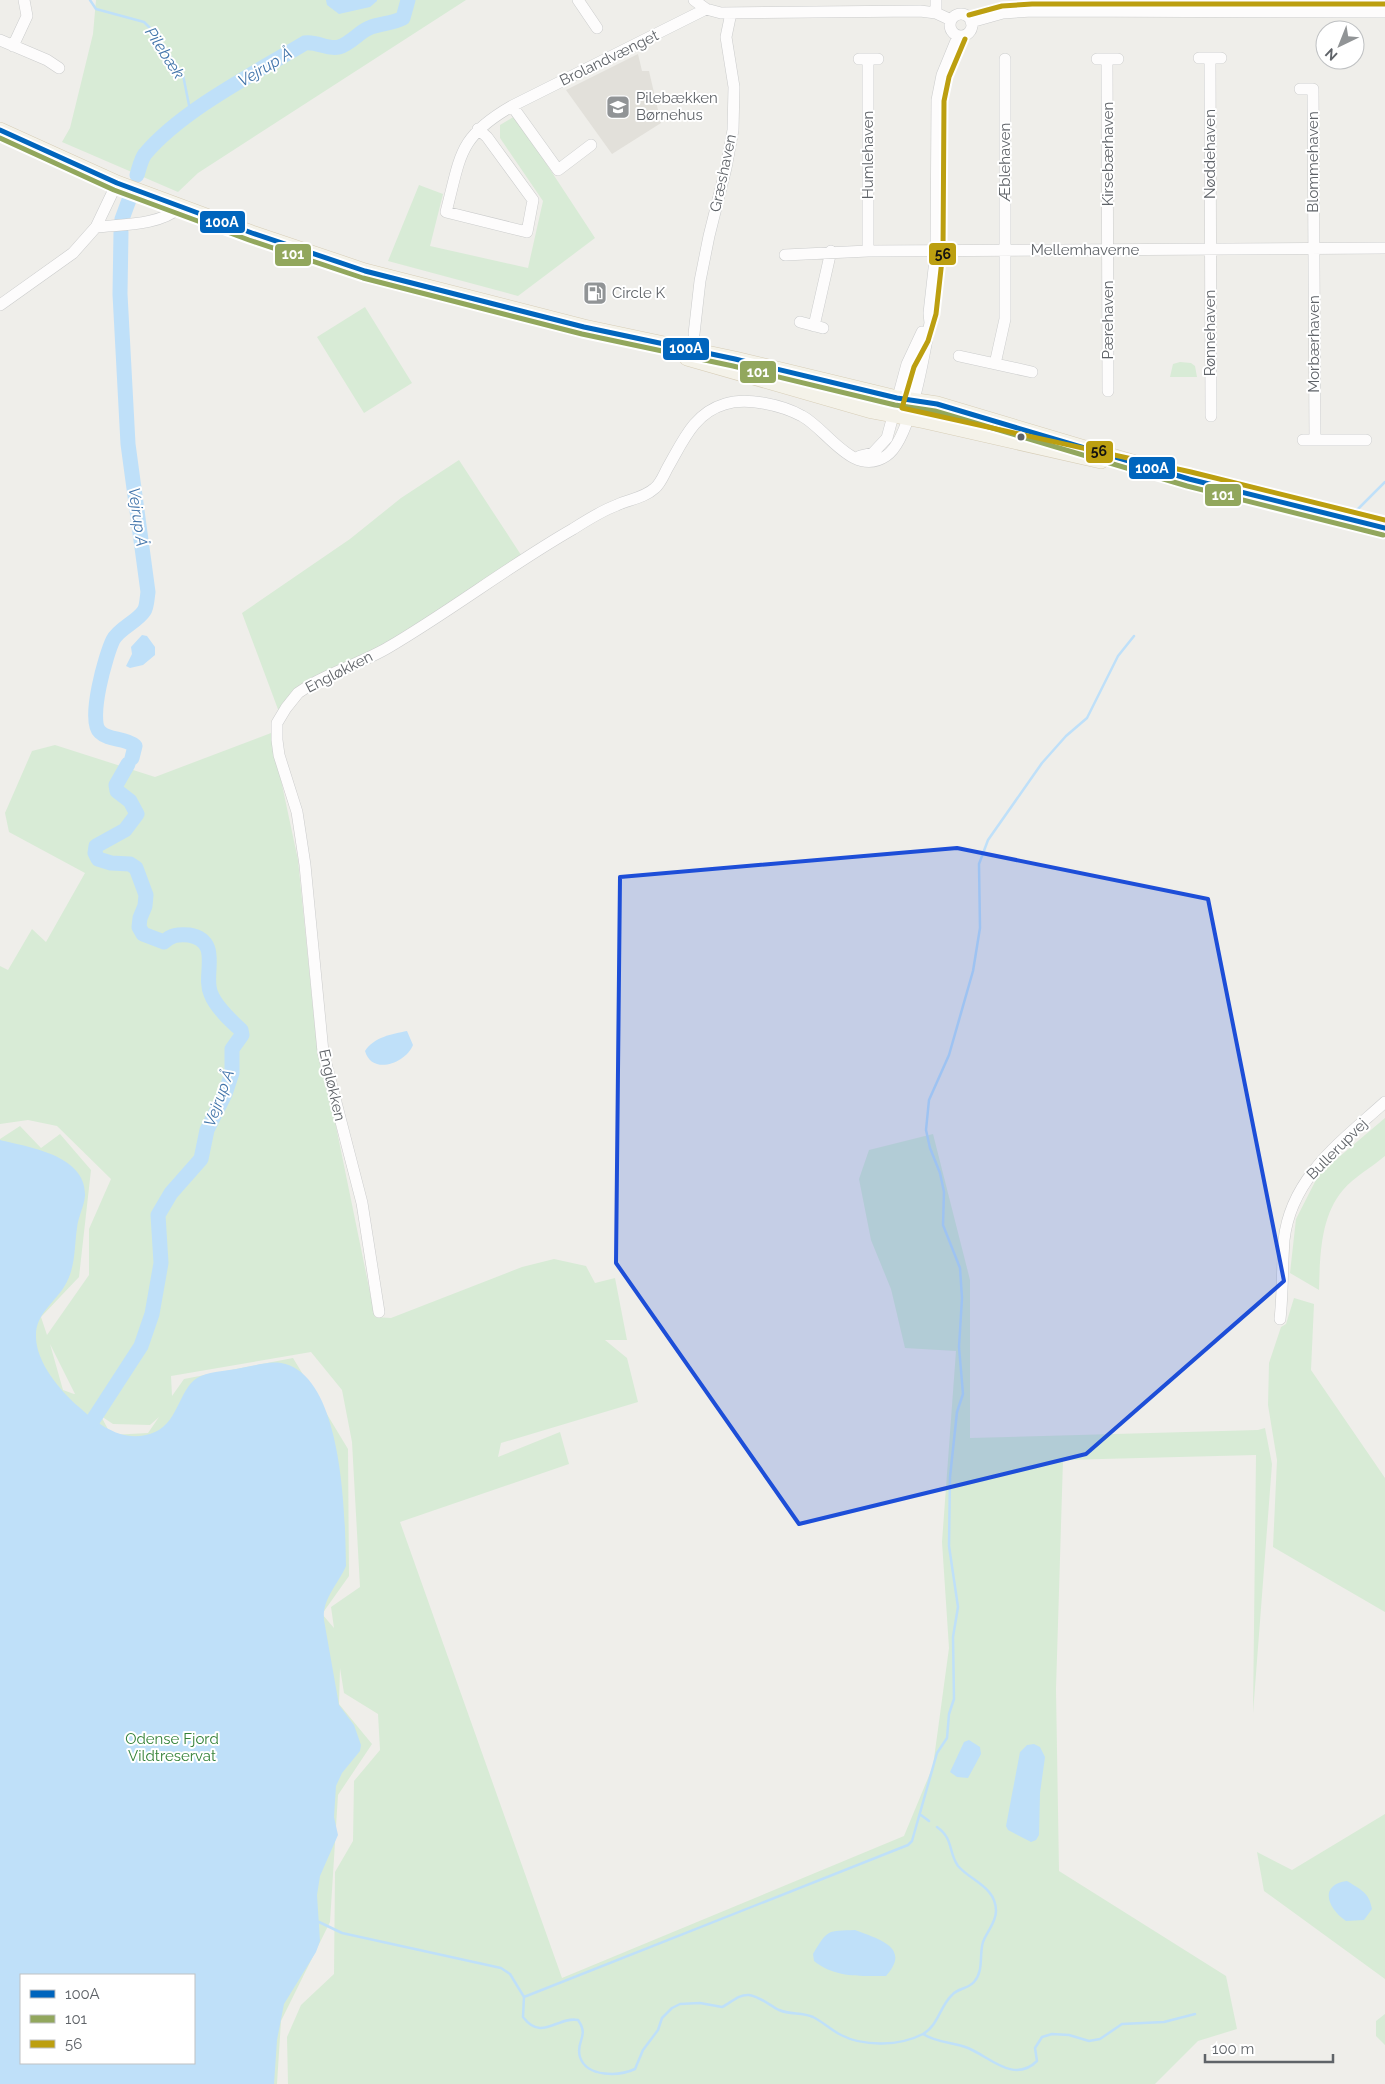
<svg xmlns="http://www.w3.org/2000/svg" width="1385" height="2084" font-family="Raleway,sans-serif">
<rect width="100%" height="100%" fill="#efeeea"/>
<path fill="#e2e0da" d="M638,54L642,71H649L661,123L612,154L566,90Z"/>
<path fill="#d8ebd6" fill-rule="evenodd" d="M96,0H466L198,173L178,192L62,142L70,128L93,34Z
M515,116L595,238L518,296L388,261L419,185L443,194L430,246L528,268L543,201L500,138V125Z
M365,307L412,383L364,413L317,337Z
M1180,362L1191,363L1195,366L1197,377H1170L1173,364Z
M459,460L523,558L397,640L338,666L279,712L242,613L350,539L401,498Z
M271,733L298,860L318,1057L322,1058L375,1317L391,1318L522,1267L554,1259L586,1266L595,1283L615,1278L627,1340H605L627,1358L638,1402L501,1443L498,1457L560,1432L569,1464L400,1522L562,1978L904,1836L933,1766L949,1648L942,1542L956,1351L905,1348L891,1289L871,1240L859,1179L869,1150L933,1134L970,1280V1438L1258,1430L1265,1428L1272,1464L1253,1713L1256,1455L1063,1460L1056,1689L1059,1871L1226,1976L1237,2029L1198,2041L1155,2084H288L287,2037L301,2005L334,1974L335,1872L353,1841L354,1781L380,1750L378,1714L344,1693L340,1668L339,1704L372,1744L338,1795L330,1922L281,2021L277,2084H0V1139L20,1126L41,1148L60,1134L91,1170L79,1277L41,1317L47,1335L89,1275V1229L111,1179L57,1126L28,1120L0,1124V966L8,970L32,929L46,942L85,873L9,832L5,813L32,751L55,745L155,777ZM50,1344L75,1394H74L63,1390ZM311,1352L342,1390L352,1442L360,1587L331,1607L334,1628L322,1614L349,1576L348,1449L293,1358L184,1379L172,1396L171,1376ZM101,1416L113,1424L150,1425L159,1417L148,1433L111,1435ZM21,1975H194V2063H21Z
M1385,1118V1156C1372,1167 1354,1177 1343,1190C1320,1217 1320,1257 1319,1290L1290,1273L1296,1219L1319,1174Z
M1294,1298L1314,1304L1311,1370L1385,1478V1612L1273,1547L1277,1460L1268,1405L1269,1363L1281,1327L1286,1324Z
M1385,1814V1979L1264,1891L1257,1852L1292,1870Z
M1385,2014V2045L1376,2036V2021Z"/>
<path fill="#bfe0f9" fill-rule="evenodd" d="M326,0H377V1L370,7L339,14L327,5Z
M142,635L147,636L155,647V655L143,665L130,668L126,666L132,654L131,647Z
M407,1031L413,1045C406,1063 372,1076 365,1051C374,1037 392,1034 407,1031Z
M0,1140C28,1147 87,1155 85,1196C84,1207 78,1217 77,1228C74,1248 76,1268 64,1287C54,1303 36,1314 36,1335C35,1361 60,1391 79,1407C100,1426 125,1445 155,1432C180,1421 179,1385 201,1376C213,1371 228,1371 241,1368C254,1366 268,1361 281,1363C344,1374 345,1518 346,1566C338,1585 322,1598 324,1620L339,1705L354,1725L361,1745L360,1751L342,1773L336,1786L334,1817L338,1835L320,1876L317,1895L320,1941L316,1952L284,2004L277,2040L274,2084H0ZM21,1975H194V2063H21Z
M969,1740L980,1747L981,1754L968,1778L957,1777L950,1772L964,1742Z
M1034,1744L1040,1747L1045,1757L1040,1793L1039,1835L1036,1840L1031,1842L1008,1830L1006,1826L1020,1752L1027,1745Z
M1347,1881C1361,1890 1369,1892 1372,1909L1364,1920L1346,1921C1328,1909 1318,1885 1347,1881Z
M855,1930C878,1939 912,1947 886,1976C860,1976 835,1978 814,1961L813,1954C828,1929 827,1931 855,1930Z"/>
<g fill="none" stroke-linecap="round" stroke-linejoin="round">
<path stroke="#bfe0f9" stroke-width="2.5" d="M90,0L96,9L144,22L152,30L183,75L191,115
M1350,512L1358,509L1385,482
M921,1815L929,1821
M319,1922L342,1933L501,1968L510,1974L524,1997L908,1845L912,1841L937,1753L947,1738L949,1714L954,1699L953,1637L958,1607L949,1546L950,1477L957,1412L963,1394L959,1347L962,1298L960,1268L943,1225L944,1192L940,1173L930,1148L926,1130L929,1100L949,1055L973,971L980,928L979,864L988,840L1042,763L1066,736L1087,718L1118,656L1134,636
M524,1997L523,2017C542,2042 557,2016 578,2020C590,2037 575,2041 580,2057C587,2078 620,2076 635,2069L643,2050L658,2030L662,2018L672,2008L680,2004L700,2003L722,2007C731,2003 738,1994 749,1995C761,1997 769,2005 779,2010C790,2015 802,2012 813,2017C823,2022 831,2030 841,2035C864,2047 900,2046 923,2034C938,2026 940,2006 952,1995C958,1988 968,1989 974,1982C984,1971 979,1955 983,1942C987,1931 996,1923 996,1911C996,1887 971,1881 958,1866C948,1852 954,1839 937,1827
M923,2034C937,2043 953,2042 968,2048C990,2057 1014,2084 1037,2061L1035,2048L1042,2037L1052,2034L1069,2035L1089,2041L1100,2039L1122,2024L1164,2022L1195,2014"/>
<path stroke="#bfe0f9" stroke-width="15" d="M137,175C139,169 141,159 145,154C182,110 255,73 305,43C317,41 327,50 339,47C350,44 359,32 369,28C380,23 392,24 403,18L408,0
M122,219L129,200
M121,232L120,294L128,444L148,592C147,598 147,607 144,611C137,622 119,628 113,640C106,654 87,721 100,732C109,741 125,737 135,746L132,758
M93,1420L141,1346L152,1314L161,1263L158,1215L171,1193L201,1159L207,1130L225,1094L232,1073V1049L242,1035L241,1030C230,1020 216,1007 211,994C202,975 223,941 189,935C178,934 171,935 164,942L143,934L139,927L140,918L145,906L146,895L136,868L130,864L111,863L98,859L95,853L96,846L125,830L137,814L130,801L117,791L116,785L128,764"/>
<g stroke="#cbcccc" stroke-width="12">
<path id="minor" d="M578,0L597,28
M694,0L706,9L721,13L920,11L936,13L951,20
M936,13V0
M950 25a11 11 0 1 1 22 0a11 11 0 1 1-22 0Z
M971,22L1003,13L1032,11L1385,12
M0,40L47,60L59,68
M13,46L27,16L24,0
M1199,58H1221
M1210,58L1211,416
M859,59H878
M868,59V251
M1097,59H1118
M1107,59L1108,391
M1300,89H1313L1315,440
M512,106L558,170L591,145
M478,129L487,137L533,200L527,232L446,212C461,155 458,137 512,106L706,9
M96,227C126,224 157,226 181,207
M785,255L868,251L1385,248
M0,305L73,253L96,227L117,183
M800,322L823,328
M814,326L831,251
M694,334L700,281L709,236L726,168L733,130L734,87L726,37L731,13
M959,356L1032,372
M995,364L1005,319V59
M819,389C844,395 879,410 904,402
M904,411C921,405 976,424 996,429
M1303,440H1366
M860,456L873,453L887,438L907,364L922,332
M379,1312L362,1203L323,1052L305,865L297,812L279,755L277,740V723L286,708L298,693L310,685C336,670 364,662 389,647C452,610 510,565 573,529C587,520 601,511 617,505C630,499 644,498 655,488C661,483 664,474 668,467C683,441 694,413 725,404C747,397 782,405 802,416C827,429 853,478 886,456C911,440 924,354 930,323L929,313L936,251L937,100L942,75L958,36
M1280,1319C1283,1293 1282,1266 1284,1240C1291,1177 1342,1141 1385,1102"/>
</g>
<g stroke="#d7ceb8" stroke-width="16">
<path id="major" d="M0,130L117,183L252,233L365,271L584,327L735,359L897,398L937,404L1189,479
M687,358L872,411L925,421L1101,461
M1180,477L1385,528"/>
</g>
<use href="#minor" stroke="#fdfcfc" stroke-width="11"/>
<use href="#major" stroke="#f4f2e9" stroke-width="15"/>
<g stroke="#fff" stroke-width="9">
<path id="bus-1" d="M0,130L117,183L252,233L365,271L584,327L735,359L897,398L937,404L1189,479L1385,528"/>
</g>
<g stroke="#fff" stroke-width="9">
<path id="bus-2" d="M0,138L114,190L249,240L363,278L582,334L733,366L895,405L935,411L1187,486L1383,535"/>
</g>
<g stroke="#fff" stroke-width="9">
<path id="bus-3" d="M969,15L1002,6L1032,4H1385
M965,39L949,77L944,101L943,251L936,314L928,341L914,367L902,408L1191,472L1385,520"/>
</g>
<use href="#bus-1" stroke="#0065bd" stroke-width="5"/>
<use href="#bus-2" stroke="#92a75d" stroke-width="5"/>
<use href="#bus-3" stroke="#bc9f10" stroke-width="5"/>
</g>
<path fill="#1d4ed8" fill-opacity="0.2" stroke="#1d4ed8" stroke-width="4" stroke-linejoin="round" d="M957,848L1208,899L1284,1281L1086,1454L799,1524L616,1263L620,877Z"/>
<defs>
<g id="school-square" transform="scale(1.25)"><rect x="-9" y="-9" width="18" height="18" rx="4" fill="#919496" stroke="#fff"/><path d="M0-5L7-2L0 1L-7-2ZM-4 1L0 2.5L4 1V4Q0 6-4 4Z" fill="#fff"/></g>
<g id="fuel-square" transform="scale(1.25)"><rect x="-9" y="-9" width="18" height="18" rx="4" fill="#919496" stroke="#fff"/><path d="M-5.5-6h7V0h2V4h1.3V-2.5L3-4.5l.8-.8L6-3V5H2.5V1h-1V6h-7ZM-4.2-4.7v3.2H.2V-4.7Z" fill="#fff"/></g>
</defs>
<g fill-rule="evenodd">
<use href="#school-square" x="618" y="107"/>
<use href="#fuel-square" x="595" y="293"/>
</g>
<circle fill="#5f6368" stroke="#fff" stroke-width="2" cx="1021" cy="437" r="4.5"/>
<g text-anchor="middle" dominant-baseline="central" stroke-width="4" stroke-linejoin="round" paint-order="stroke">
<g font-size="15" fill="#5f6368" stroke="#fff">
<text transform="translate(609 58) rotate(-26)">Brolandvænget</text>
<text transform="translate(1108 154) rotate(-90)">Kirsebærhaven</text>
<text transform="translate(1210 154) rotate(-90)">Nøddehaven</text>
<text transform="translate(868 155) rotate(-90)">Humlehaven</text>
<text transform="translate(1005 162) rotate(-90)">Æblehaven</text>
<text transform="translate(1313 162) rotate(-90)">Blommehaven</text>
<text transform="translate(723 173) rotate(-78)">Græshaven</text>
<text x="1085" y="250">Mellemhaverne</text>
<text transform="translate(1108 320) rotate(-90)">Pærehaven</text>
<text transform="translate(1210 333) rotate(-90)">Rønnehaven</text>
<text transform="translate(1314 344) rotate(-90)">Morbærhaven</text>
<text transform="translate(339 672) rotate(-27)">Engløkken</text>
<text transform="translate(332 1085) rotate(77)">Engløkken</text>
<text transform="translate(1337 1149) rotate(-45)">Bullerupvej</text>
</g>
<g font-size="15" fill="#5f6368" stroke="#fff" text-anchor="start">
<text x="636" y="98">Pilebækken<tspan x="636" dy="17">Børnehus</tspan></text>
<text x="612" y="293">Circle K</text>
</g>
<g font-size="15" fill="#348238" stroke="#fff">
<text x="172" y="1739">Odense Fjord<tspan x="172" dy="17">Vildtreservat</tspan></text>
</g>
<g font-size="16" font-style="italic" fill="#4174aa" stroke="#fff">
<text transform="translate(165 53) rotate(57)">Pilebæk</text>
<text transform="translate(265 67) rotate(-31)">Vejrup Å</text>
<text transform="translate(138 517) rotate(82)">Vejrup Å</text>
<text transform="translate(219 1098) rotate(-70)">Vejrup Å</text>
</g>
</g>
<g stroke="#fff" stroke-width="2">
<rect x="199" y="210" width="47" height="24" rx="5" fill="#0065bd"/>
<rect x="928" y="242" width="29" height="24" rx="5" fill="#bc9f10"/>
<rect x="274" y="243" width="38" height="24" rx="5" fill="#92a75d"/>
<rect x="662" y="337" width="48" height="24" rx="5" fill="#0065bd"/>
<rect x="739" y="360" width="38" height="24" rx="5" fill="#92a75d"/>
<rect x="1085" y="440" width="29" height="24" rx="5" fill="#bc9f10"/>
<rect x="1128" y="456" width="48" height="24" rx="5" fill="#0065bd"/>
<rect x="1204" y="483" width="38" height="24" rx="5" fill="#92a75d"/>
</g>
<g font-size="14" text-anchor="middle" font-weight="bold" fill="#fff">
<text x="222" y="227">100A</text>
<text x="293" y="259">101</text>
<text x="686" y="353">100A</text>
<text x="758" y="377">101</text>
<text x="1152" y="473">100A</text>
<text x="1223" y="500">101</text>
</g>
<g font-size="14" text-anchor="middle" font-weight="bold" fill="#111">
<text x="943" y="259">56</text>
<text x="1099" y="456">56</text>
</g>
<rect x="20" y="1974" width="175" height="90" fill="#ffffff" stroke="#bfc1c3"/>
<rect x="30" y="1990" width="25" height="8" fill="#0065bd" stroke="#bfc1c3"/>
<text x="65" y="1999" font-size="15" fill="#5f6368">100A</text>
<rect x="30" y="2015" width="25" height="8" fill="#92a75d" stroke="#bfc1c3"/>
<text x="65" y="2024" font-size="15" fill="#5f6368">101</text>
<rect x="30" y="2040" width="25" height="8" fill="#bc9f10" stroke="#bfc1c3"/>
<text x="65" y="2049" font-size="15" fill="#5f6368">56</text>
<g transform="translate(1340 45) rotate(223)"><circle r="24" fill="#ffffff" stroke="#bfc1c3"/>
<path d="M0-4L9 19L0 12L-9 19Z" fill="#919496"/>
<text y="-8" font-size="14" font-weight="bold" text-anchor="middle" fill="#5f6368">N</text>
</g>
<path d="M1205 2054v8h128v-8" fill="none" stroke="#5f6368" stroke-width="2.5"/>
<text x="1212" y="2054" font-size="15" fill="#5f6368" stroke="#ffffff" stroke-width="4" paint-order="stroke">100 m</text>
</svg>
